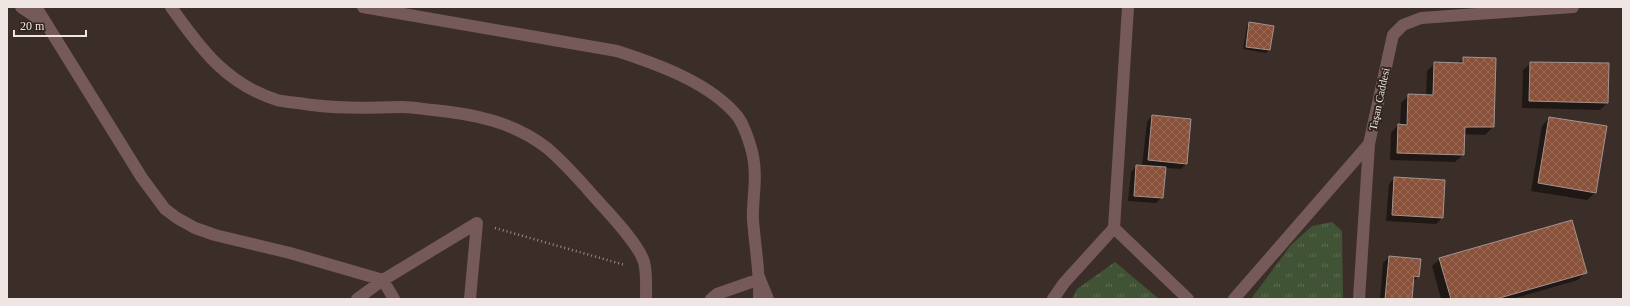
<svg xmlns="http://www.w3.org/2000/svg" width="1630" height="306" font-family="'Times New Roman',serif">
<defs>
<pattern id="grass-tufts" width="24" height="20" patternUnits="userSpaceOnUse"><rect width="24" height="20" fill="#415335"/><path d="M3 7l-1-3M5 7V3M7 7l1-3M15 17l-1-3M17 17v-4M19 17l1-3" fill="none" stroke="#5d6c52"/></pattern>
<pattern id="building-cross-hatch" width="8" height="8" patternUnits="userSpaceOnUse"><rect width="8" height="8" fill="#8a513a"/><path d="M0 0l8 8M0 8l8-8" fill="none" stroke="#9b6a56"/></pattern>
</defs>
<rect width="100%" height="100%" fill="#3b2e29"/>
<path fill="url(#grass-tufts)" d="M1332,222L1342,231L1343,299H1251L1291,245L1312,226Z
M1115,262L1159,299H1072L1077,289Z"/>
<path fill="#0007" d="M1250,23L1269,50L1266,53L1243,49L1247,26Z
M1464,58L1495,59L1493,127L1485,135L1464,134L1463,155L1455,162L1390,160L1391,133L1398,125L1400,126L1401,103L1409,95L1426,96L1427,71L1435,63L1457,64Z
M1531,63L1607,103L1600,110L1522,108L1523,70Z
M1152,116L1186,164L1181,169L1165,168L1162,197L1156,203L1128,201L1131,172L1136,166H1142L1147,122Z
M1549,118L1595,193L1587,200L1531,191L1542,126Z
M1394,178L1442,218L1436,224L1386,221L1389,184Z
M1389,257L1418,277L1412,282L1411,299H1380L1383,263Z
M1440,259L1586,272L1578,280L1512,299H1441L1432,266Z"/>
<path fill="url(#building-cross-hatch)" stroke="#a3938d" d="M1249,22L1274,26L1270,50L1246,47Z
M1463,57L1496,58L1494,127H1465L1464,155L1397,153L1398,124L1407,125L1408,94L1433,95L1434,62L1463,63Z
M1530,62L1609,63L1608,103L1529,101Z
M1152,115L1191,119L1187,164L1148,160Z
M1549,117L1607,126L1596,193L1538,183Z
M1136,165L1166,167L1163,198L1134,196Z
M1394,177L1445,180L1443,218L1392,215Z
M1572,220L1587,273L1496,299H1451L1439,258Z
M1389,256L1421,259L1419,277L1414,276L1412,299H1385Z"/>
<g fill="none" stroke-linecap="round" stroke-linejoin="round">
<path stroke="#988d89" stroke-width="2.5" stroke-dasharray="1 3" stroke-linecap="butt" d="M495,228L625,265"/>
<path stroke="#765a59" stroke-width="12" d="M21,7L43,22
M36,7L142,178L165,209L177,218L195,228L215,235L290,253L383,280L394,299
M171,7C200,48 226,84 277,100C284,102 291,102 298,103C333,109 367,108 402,107C412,107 423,109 433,110C474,114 514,122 547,148C566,164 582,183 598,201C611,215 639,245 644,262C647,274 646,287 646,299
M363,7L617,51C657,64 711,83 738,117C745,127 753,151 754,163C757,182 752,201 753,220C755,247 760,272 759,299
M1114,228L1188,299
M761,282L768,299
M357,299L383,280L477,223L470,299
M711,299L717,294L760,279
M1053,299L1064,283L1114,228L1128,7
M1234,299L1369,144L1393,35L1403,25L1421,18L1573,7
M1359,299L1369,144"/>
</g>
<g text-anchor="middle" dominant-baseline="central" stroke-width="4" stroke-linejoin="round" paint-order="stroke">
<g font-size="11" fill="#efe6e3" stroke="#30241f">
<text transform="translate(1379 99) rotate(-78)">Taşan Caddesi</text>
</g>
</g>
<rect width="1630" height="306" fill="none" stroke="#efe6e3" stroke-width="16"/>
<path d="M14 30v6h72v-6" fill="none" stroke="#efe6e3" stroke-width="2"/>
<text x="20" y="30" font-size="12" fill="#efe6e3" stroke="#30241f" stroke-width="3" paint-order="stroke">20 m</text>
</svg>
